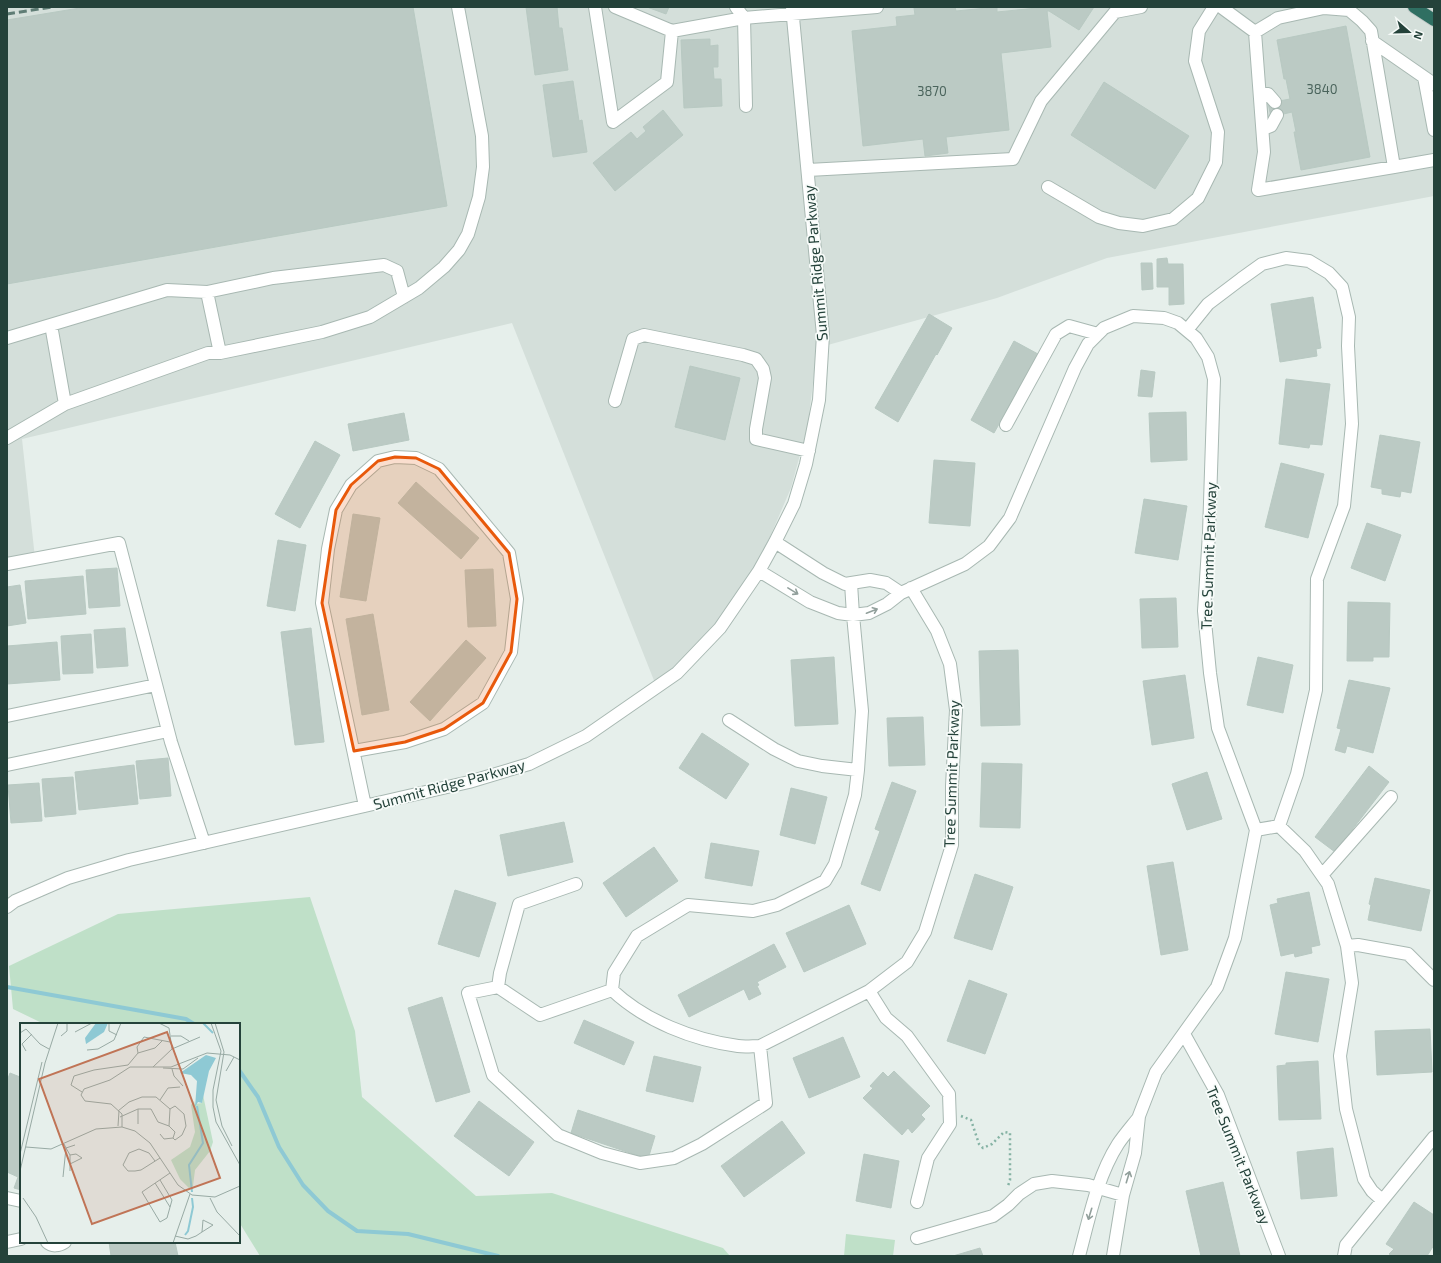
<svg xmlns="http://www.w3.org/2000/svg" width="1441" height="1263" font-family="'Exo 2',sans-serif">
<rect width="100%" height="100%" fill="#e6efeb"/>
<path fill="#d4dfda" d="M7,7H1434V196L1107,258L997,298L817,348L808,425L791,488L769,539L745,584L718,624L689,655L655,683L512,323L22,439L35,558L7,564Z"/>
<path fill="#bfe0c8" d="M310,897L355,1031L362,1097L476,1196L552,1193L723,1248L730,1256H260L239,1222V1024H44L13,1009L9,966L118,914Z
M846,1234L895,1240L893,1256H844Z"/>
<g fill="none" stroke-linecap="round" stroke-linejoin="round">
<path stroke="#8ec9d4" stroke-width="4" d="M7,987L186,1019L194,1024
M239,1070L258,1097L279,1147L303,1185L328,1211L357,1231L408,1234L498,1256"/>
</g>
<path fill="#bbcac4" stroke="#b8c9c2" d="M86,7H413L447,206L7,284V20Z
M526,7H557L559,28H562L568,70L535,75Z
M647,7H669L666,14Z
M926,7H955L956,11L997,7V12L1047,7H1094L1079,30L1049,11H1047L1051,47L1001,53L1009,130L946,137L948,153L925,156L923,139L863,146L852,31L897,26L896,17L915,15L914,8Z
M1346,26L1370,157L1301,170L1294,132H1296L1292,112L1271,117L1268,103L1290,99L1286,79H1284L1277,40Z
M710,39V46L718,45V67H713L714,79H721L722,106L684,108L681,40Z
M573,81L579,121L582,120L587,152L553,157L543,85Z
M1104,82L1189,136L1155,189L1071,135Z
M663,110L683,135L615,191L593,163L631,132L637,139L646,131L643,127Z
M1167,258L1168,264H1183L1184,304L1169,305V287H1157V259Z
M1141,263H1152L1153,289L1142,290Z
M1313,297L1321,348L1316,349L1317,356L1280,362L1271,304Z
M929,314L952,328L937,355L936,354L898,422L875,408Z
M1014,341L1038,354L994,433L971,420Z
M690,366L740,378L725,440L675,427Z
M1141,370L1155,372L1152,397L1138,396Z
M1286,379L1330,384L1322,445L1310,444L1309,448L1279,444Z
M1186,412L1187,460L1151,462L1149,413Z
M404,413L409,440L353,451L348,424Z
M1380,435L1420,442L1411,493L1401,491L1400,497L1382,494V489L1371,487Z
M315,441L340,455L300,528L275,514Z
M934,460L975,463L970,526L929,523Z
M1281,463L1324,474L1308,538L1265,527Z
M416,482L479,538L461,559L398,503Z
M1144,499L1187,506L1178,560L1135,553Z
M353,514L380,518L366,601L340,597Z
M1367,523L1401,535L1385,581L1351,568Z
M278,540L306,545L295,611L267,606Z
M117,568L120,606L89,608L86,570Z
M493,569L496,626L468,627L465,570Z
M83,576L86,614L28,619L25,581Z
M20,585L26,623L7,626V587Z
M1176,598L1178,647L1142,648L1140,599Z
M1348,602L1390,603L1389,657H1373V661H1347Z
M373,614L389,710L362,715L346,619Z
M125,628L128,666L97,668L94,630Z
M311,628L324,742L295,745L281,632Z
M91,634L93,673L63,674L61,636Z
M466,640L486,658L430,721L410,702Z
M57,642L60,680L7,684V646Z
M1018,650L1020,725L981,726L979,651Z
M834,657L838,724L795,726L791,660Z
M1258,657L1293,665L1283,713L1247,705Z
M1185,675L1194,738L1152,745L1143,681Z
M1349,680L1390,688L1373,753L1347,746L1345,753L1335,750L1341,729L1337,728Z
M923,717L925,765L889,766L887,718Z
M702,733L749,764L726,799L679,768Z
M168,758L171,796L140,799L136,761Z
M982,763L1022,764L1020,828L980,827Z
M134,765L138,804L79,810L75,772Z
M1369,766L1389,782L1335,852L1315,837Z
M1207,772L1222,819L1187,830L1172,784Z
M73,777L76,814L45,817L42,779Z
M892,782L916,791L880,891L861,884L880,831L875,829Z
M39,783L42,821L11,823L8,785Z
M791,788L827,797L815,844L780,835Z
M564,822L573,862L508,876L500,835Z
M711,843L759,851L752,886L705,878Z
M654,847L678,881L626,917L603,883Z
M1173,862L1188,950L1161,955L1147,866Z
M975,874L1013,887L992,950L954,938Z
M1375,878L1430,890L1421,931L1368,920L1371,905L1369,904Z
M455,890L496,903L479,957L438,944Z
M1309,892L1320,945L1311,947L1312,953L1295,957L1294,953L1281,956L1270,905L1278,903L1277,899Z
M849,905L866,944L804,972L786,933Z
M774,944L786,967L757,982L759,985L757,986L761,994L749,1000L744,989L689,1017L678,995Z
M1286,972L1329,979L1318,1042L1275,1034Z
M969,980L1007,994L985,1054L947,1041Z
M442,997L470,1092L436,1102L408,1008Z
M584,1020L634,1042L624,1065L574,1043Z
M1430,1029L1432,1072L1377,1075L1375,1031Z
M843,1037L860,1077L809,1098L793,1058Z
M654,1056L701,1067L693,1102L646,1091Z
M1318,1061L1321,1119L1279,1120L1277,1066L1286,1065V1063Z
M894,1071L930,1106L921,1115L925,1119L912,1133L908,1128L902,1135L863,1098L873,1088L870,1086L883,1072L888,1077Z
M10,1073L20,1077L21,1073V1190L14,1188L18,1177L7,1172V1081Z
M479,1101L534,1142L509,1176L454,1136Z
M578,1110L655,1136L648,1159L571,1133Z
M782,1121L805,1153L744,1197L721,1166Z
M1333,1148L1337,1196L1301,1199L1297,1152Z
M864,1154L899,1161L891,1208L856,1201Z
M1223,1182L1240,1256H1201L1186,1191Z
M1414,1202L1434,1215V1245L1427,1256H1392L1389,1254L1394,1249L1386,1244Z
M109,1242H175L178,1256H111Z
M980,1248L983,1256H953Z"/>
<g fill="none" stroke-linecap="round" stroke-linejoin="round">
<g stroke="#a8b8b2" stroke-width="14">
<path id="minor" d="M595,7L613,122L667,82L672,31
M615,7L672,31L744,18L746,106
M736,7L744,18L877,7
M1221,7L1255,32L1264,152L1258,190L1394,167L1371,31L1362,21L1349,10L1324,8L1278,18L1255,32
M1372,41L1434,84
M1424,77L1434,130
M1260,92L1268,94L1275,102
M1263,129L1271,126L1277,115
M1394,167L1434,160
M808,170L1013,159L1041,101L1115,12L1141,7
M1048,187L1099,217L1119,223L1143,226L1173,219L1198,198L1216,162L1218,132L1195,61L1199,31L1214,7
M207,292L220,353
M51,325L65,404
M1187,330L1208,304L1241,279L1262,264L1286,258L1309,261L1329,273L1342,287L1349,317L1348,346L1352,424L1344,506L1317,579L1316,690L1297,774L1279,826
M7,338L167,290L207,292L273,278L384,265L397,271L404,297
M615,401L633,339L644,335L743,355L756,359L763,369L765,378L756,429V439L809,451
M1006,425L1056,334L1069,326L1098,334
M7,438L65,404L208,353H220L322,332L370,317L419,288L444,267L459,250L468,234L479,197L483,167L482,136L458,7
M775,542L823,573L845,584L870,580L886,583L901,593
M7,564L119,543L171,742L204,843
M759,571L810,602L838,613L853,615L869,613L887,604L901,593L965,564L989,546L1010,518L1075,368L1088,344L1104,328L1133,316L1164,318L1178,323L1196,338L1208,357L1214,379L1209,533L1204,611L1210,673L1218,728L1256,830L1235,938L1217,987L1156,1072L1139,1116L1135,1153L1123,1195L1113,1256
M7,716L156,685
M729,720L774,749L798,761L822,766L858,770
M354,751L405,742L444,729L483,703L511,652L517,599L509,553L439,469L416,458L395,457L378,461L351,485L336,510L328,549L322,603L365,806
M7,765L168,731
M1256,830L1279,826L1305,851L1328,884L1347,946L1352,983L1340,1056L1346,1109L1364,1179L1372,1191L1382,1200
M1322,875L1391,797
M7,907L15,901L68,878L129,860L469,782L529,764L586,736L677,673L720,628L759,571L775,542L794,504L806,464L819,400L823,335L792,7
M1347,946L1358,945L1408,954L1434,980
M498,987L500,973L519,904L576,884
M612,990C645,1021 693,1040 738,1046C745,1047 753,1046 760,1046L869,991L907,962L925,932L952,845V786L956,710L950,664L937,631L911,588
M869,991L886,1018L907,1036L949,1094L950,1124L928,1158L917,1202
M1184,1034L1218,1095L1279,1256
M760,1046L766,1103L702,1144L674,1158L640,1163L602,1153L558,1135L493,1075L468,993L498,987L540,1015L612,990L614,973L637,936L688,905L753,911L777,905L825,881L835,864L855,795L858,770L862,711L853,615L851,583
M7,1198L21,1201
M917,1238L993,1216L1008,1205L1019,1194L1034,1184L1052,1181L1088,1185L1123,1195
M7,1242L21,1239
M47,1242C52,1247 59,1246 65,1242
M1079,1256C1089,1219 1097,1177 1118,1144C1124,1135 1132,1126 1139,1117
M1344,1256L1346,1245L1434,1137"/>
</g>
<g stroke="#c2cac8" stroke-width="14">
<path id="highway" d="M1414,7L1434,20"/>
</g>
<path stroke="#86b3a5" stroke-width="2.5" stroke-dasharray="2 3" stroke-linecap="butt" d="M961,1116L971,1120L979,1144L983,1148L992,1144L1004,1132L1010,1133V1180L1008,1186"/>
<use href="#minor" stroke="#fff" stroke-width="12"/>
<use href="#highway" stroke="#2f6f62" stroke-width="12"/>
<path stroke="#5f7d75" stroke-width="3" stroke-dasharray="8 4" stroke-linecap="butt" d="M7,14L52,7"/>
</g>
<defs><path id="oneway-shaft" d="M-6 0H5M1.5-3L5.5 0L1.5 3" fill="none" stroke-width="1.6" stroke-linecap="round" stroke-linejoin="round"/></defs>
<g stroke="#92a09c">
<use href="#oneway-shaft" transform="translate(793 591) rotate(31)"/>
<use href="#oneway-shaft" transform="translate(872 611) rotate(-21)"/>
<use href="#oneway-shaft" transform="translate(1128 1177) rotate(-73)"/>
<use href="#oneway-shaft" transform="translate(1090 1214) rotate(107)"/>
</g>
<path fill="#e8590c" fill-opacity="0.2" stroke="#e8590c" stroke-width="3" stroke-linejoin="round" d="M395,457L416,458L439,469L509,553L517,599L511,652L483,703L444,729L405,742L354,751L322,603L336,510L351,485L378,461Z"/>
<g text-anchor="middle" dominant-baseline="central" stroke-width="3.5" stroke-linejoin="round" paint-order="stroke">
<g font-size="13" fill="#4a645c">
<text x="1322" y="89">3840</text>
<text x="932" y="91">3870</text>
</g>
<g font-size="15" fill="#24423a" stroke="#f7fbf9">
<text transform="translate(815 263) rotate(-95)">Summit Ridge Parkway</text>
<text transform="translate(1208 556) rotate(-88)">Tree Summit Parkway</text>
<text transform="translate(951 774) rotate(-88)">Tree Summit Parkway</text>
<text transform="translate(449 784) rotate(-15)">Summit Ridge Parkway</text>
<text transform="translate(1239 1155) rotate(68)">Tree Summit Parkway</text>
</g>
</g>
<g transform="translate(20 1023)">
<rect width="220" height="220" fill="#e6efeb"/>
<path d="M183,72L193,119L190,128L175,147L173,163L169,165L160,156L151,137L170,124L175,109L171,82L174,78L175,81L182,80Z" fill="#bfe0c8"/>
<path d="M76,0H88L84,9L66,21L65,15ZM186,32L196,35L189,48L182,80L178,79L175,84L177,58L171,52L160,50Z" fill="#8ec9d4"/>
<path fill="none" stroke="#8ec9d4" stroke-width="2" d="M183,0L193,10M172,169L169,142L183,120L177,83M165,212L168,208L173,184L172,175"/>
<path fill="none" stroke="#98aaa4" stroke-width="1" d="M89,0V8L97,12M139,0L149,5L152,26M191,0L201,28L193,67V84L196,99L220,142M195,0L204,29L196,77L202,103L212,123M55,9L72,0M0,10L6,6L20,21L29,26M41,13L47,8V0M151,13H161L169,18M67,27L78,26L94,17L101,0M6,28L2,21L12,11M118,30L117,24L124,14L150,19M108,42L118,30L135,25L142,18M133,44L152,26L180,14M143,45L163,46L178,35M152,46L154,53L163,63M206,48L214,34M62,69L51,62L54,53L74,47L108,42M140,77L148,65L160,64M98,88L109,79L122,74H136L150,86L149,103M100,94L118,86H131L138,99L149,103L155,109L153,115M118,101V86M98,103L99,88M102,104V91L91,81L65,78L61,72L64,66L90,57L110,44H151L187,30L210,32L220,37M140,111L144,116L153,115L155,117L162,112L166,103L164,91L155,83L150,86M6,124L31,126L76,106L102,104L115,108L130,120L158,162L172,172L195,174L220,163M0,131L22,39M50,132L56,131L62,135L50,141M135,138L129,130L119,126L109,130L103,142L108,148H115L121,147L140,135M0,148L25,40L38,0M50,148V132L46,125L55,122M43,154L46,125L44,121M140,157L152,177L147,195L140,199L122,169L150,150M135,160L150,184M3,175L16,194L28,220M190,175L197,189L220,213M155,213L168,216L176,213L182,209L193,202L183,197L182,209M153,220L170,171"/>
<path fill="#c07456" fill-opacity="0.15" stroke="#c07456" stroke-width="2" d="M147,9L200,155L72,201L19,56Z"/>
<rect width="220" height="220" fill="none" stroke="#24423a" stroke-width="2"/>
</g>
<rect width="1441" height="1263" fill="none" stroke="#24423a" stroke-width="16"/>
<g transform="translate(1409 32) rotate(110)" stroke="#f7fbf9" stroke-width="3" paint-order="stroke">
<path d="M0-3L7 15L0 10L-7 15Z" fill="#24423a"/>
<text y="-6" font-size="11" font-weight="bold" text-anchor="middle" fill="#24423a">N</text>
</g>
</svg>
